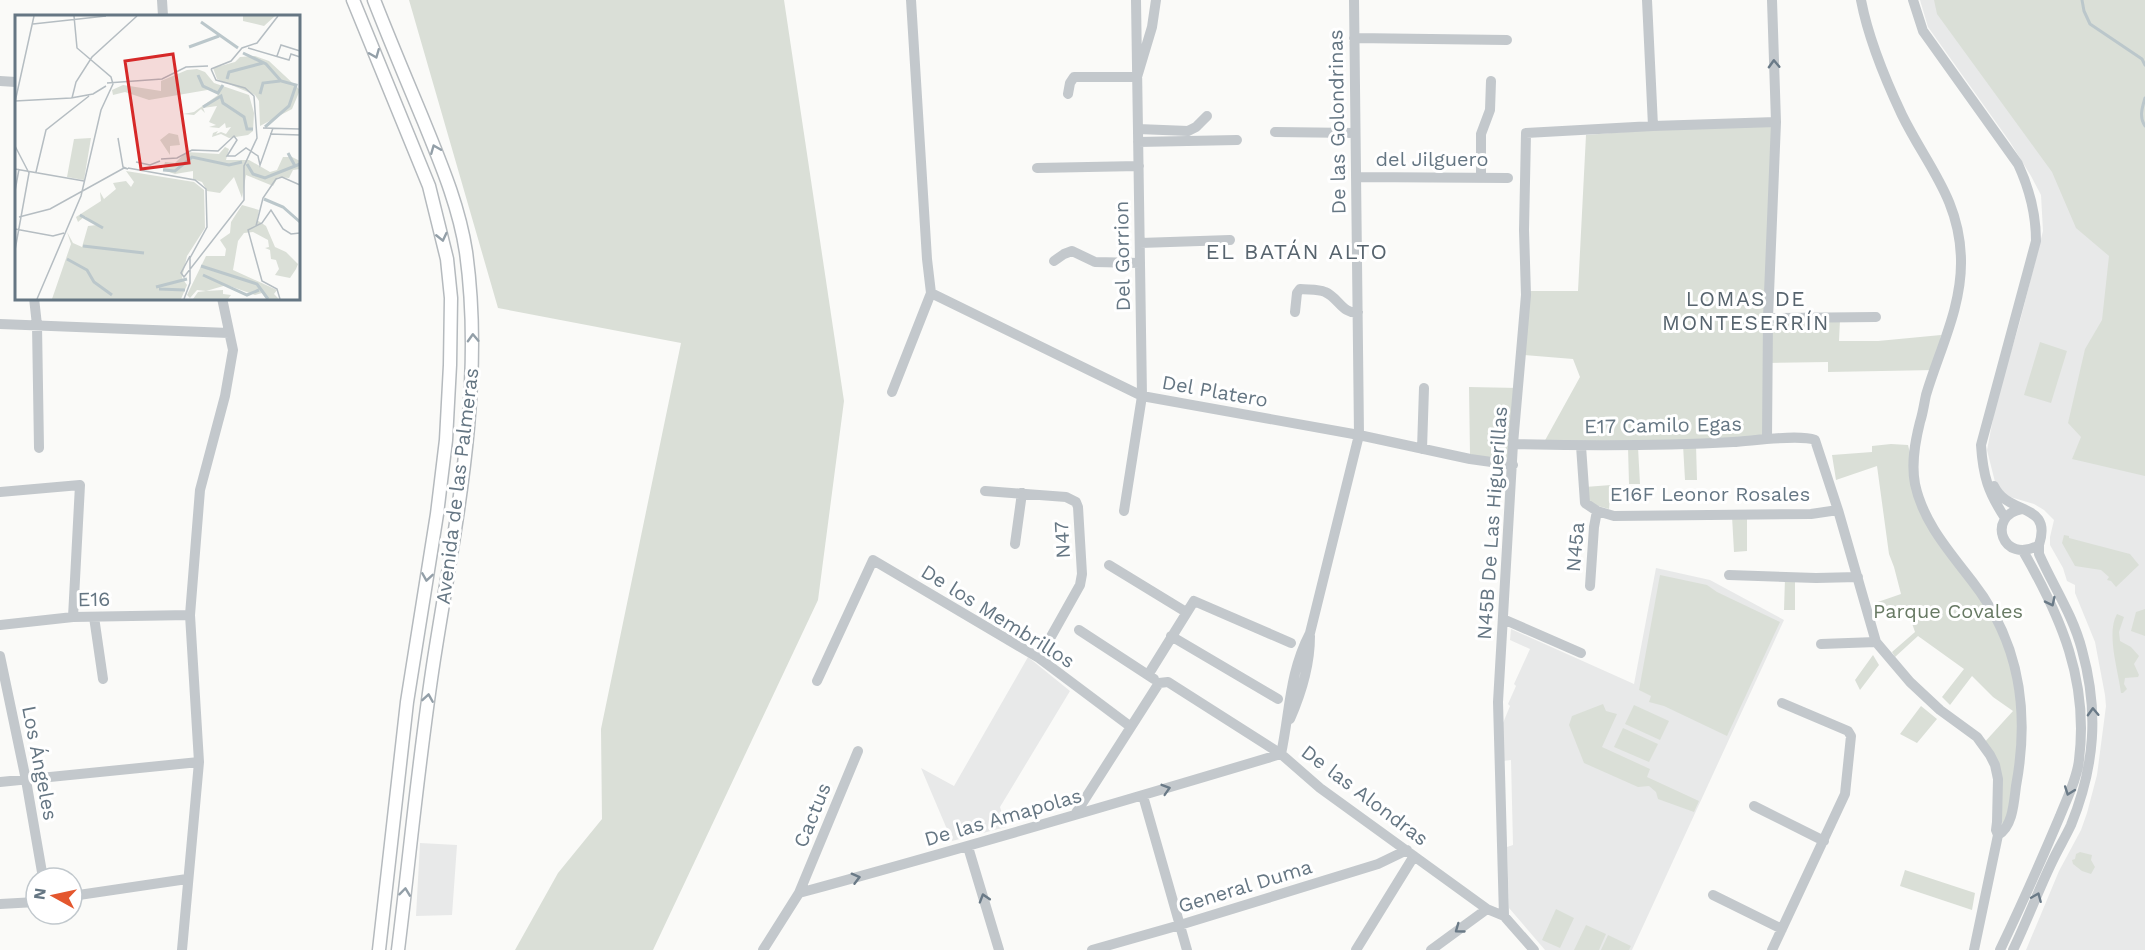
<svg xmlns="http://www.w3.org/2000/svg" width="2145" height="950" font-family="'Work Sans',sans-serif">
<rect width="100%" height="100%" fill="#fafaf8"/>
<path fill="#e8e9e9" d="M1920,0H2067L2145,144V950H2026L2059,871L2081,830L2087,813L2097,775L2106,706L2105,695L2095,642L2075,593V585L2067,581L2063,568L2050,545V537L2054,520L2044,510L2034,504L2007,496L1995,482L1987,450L1997,398L2019,325L2043,231L2041,195L2031,176L2010,142L1928,27Z
M1656,568L1710,580L1784,620L1632,950H1545L1509,908L1507,847L1513,845L1511,760L1503,761V723L1510,706L1508,704L1516,686L1514,684L1530,649L1510,640L1511,629L1634,684Z
M1028,657L1070,691L1000,807L1006,827L952,841L921,768L954,786Z
M420,843L457,845L452,915L416,916Z"/>
<path fill="#dadfd7" d="M409,0H784L844,401L818,600L653,950H515L558,873L602,819L601,729L681,343L498,308Z
M1934,0H2145V476L2072,459L2081,437L2068,423L2085,349L2102,320L2109,256L2076,228L2052,172L1937,14Z
M1776,122L1768,318L1840,320L1839,341H1878L1941,335L1935,370L1828,372V362L1767,363L1766,439L1543,444L1580,377L1573,359L1523,355L1526,291H1578L1586,135L1714,125Z
M2040,342L2067,351L2051,403L2024,395Z
M1469,387L1519,388L1513,457L1503,460L1470,455Z
M1891,444L1908,445L1925,513L1991,609L2020,688L2022,752L2003,832L1998,779L1982,745L2013,711L1993,697L1972,676L1950,705L1942,697L1964,669L1918,636L1895,657L1892,652L1915,632L1906,606L1874,617L1872,604L1901,594L1894,567L1889,554L1877,466L1836,480L1832,455L1872,452V446Z
M1683,445H1696L1697,480H1685Z
M1628,447H1638L1640,484H1629Z
M1611,485L1609,509L1587,503L1585,487Z
M1732,516H1747V551L1734,552Z
M2064,535L2069,536V538L2130,554L2139,565L2116,587L2111,581L2107,580L2109,577L2101,570L2075,566L2062,543Z
M1660,575L1707,585L1717,592L1780,622L1727,736L1664,706L1649,702L1651,696L1639,690Z
M1785,578L1795,580V610H1784Z
M2145,609V636L2131,631L2136,612Z
M2117,614L2124,617L2119,632L2120,641L2131,647L2139,656L2134,664L2139,675L2138,677L2125,678L2124,684L2127,689L2123,693H2121C2118,670 2106,633 2117,614Z
M1873,655L1879,665L1860,690L1855,680Z
M1603,704L1606,711L1617,714L1602,747L1650,769L1647,777L1699,801L1694,812L1658,799L1656,792L1649,786L1638,787L1584,763L1569,725L1572,716Z
M1634,705L1669,721L1660,740L1625,724Z
M1921,706L1937,719L1917,743L1900,734Z
M1623,728L1658,744L1649,762L1614,747Z
M2080,852L2092,855L2091,860L2095,867L2091,874L2082,871L2073,864L2072,860L2075,859L2076,854Z
M1905,870L1975,893L1972,910L1900,886Z
M1556,909L1574,918L1560,948L1542,940Z
M1586,925L1606,934L1599,950H1574Z
M1608,935L1631,946L1629,950H1601Z"/>
<g fill="none" stroke-linecap="round" stroke-linejoin="round">
<path stroke="#bbc7cb" stroke-width="3" d="M2082,0L2084,11L2090,24L2142,59L2145,65
M2145,98C2142,108 2139,117 2145,126"/>
<g stroke="#b5babe" stroke-width="15">
<path id="major" d="M353,0L429,186L447,259L451,298L450,365L446,440L437,514L407,702L379,950
M374,0C390,41 407,81 424,122C441,164 459,206 466,252C485,388 455,525 434,659C419,756 410,853 398,950"/>
</g>
<path stroke="#c3c8cc" stroke-width="10" d="M162,0L163,16
M1647,0L1653,126
M1861,0C1868,37 1886,81 1902,115C1927,166 1960,199 1961,260C1962,307 1939,351 1926,395C1924,404 1923,413 1920,422C1915,442 1911,463 1915,484C1923,522 1949,551 1972,581C2020,642 2030,711 2016,786C2014,801 2013,827 1998,835
M1913,0L1923,31L2018,164C2030,190 2036,213 2036,241L1981,445C1983,476 1988,492 2005,518
M1354,38L1507,40
M0,81L16,82
M1068,94L1070,83L1074,77H1137L1152,27L1156,0
M1138,129L1188,131L1196,127L1207,116
M1275,132L1355,133
M1138,142L1237,140
M1037,168L1139,166
M1356,177L1508,178
M1481,178V134L1490,110L1491,81
M1140,243L1230,240
M1054,261L1064,254L1072,251L1095,262L1140,263
M931,293L1142,396L1359,435L1470,459L1513,465
M34,298L37,325L39,448
M1295,312L1297,293L1300,289C1309,290 1318,289 1325,292C1338,297 1343,315 1358,312
M1768,318L1876,317
M0,324L229,333
M892,392L931,293L927,259L911,0
M1767,439L1768,318L1776,122L1772,0
M1513,444C1586,446 1660,446 1733,442C1752,441 1799,434 1815,440L1838,510L1876,642L1910,682L1940,710L1977,737L1990,755L1995,765L1998,779L1997,822L1996,830L1998,835L1974,950
M1581,446L1585,503L1597,511L1614,516L1811,514L1838,510
M1422,449L1424,388
M1994,486C2008,516 2053,502 2039,545C2002,566 1986,515 2022,509
M985,491L1066,497L1076,502L1078,507L1082,574L1080,585L1039,658
M0,492L80,485L73,617
M1124,511L1142,396L1136,0
M1015,544L1022,493
M1109,565L1186,612
M1729,575L1816,578L1858,577
M1590,586L1594,527L1597,511
M94,617L103,679
M1503,619L1581,653
M0,625L73,617L190,615
M1079,630L1154,679
M1171,636L1278,699
M1821,644L1876,642
M0,656L26,780L43,878
M1148,675L1194,601L1291,643
M817,681L873,560L1039,658L1131,727
M1290,719C1301,694 1310,664 1310,636
M1281,754C1290,712 1289,673 1310,633L1359,435L1354,0
M0,782L199,762
M1143,796L1187,950
M1754,806L1824,841
M1076,813L1159,683L1168,682L1281,754L1320,788L1487,909L1504,916L1534,950
M968,847L999,950
M799,893C960,849 1121,802 1281,754
M1713,895L1782,929
M72,896L187,879
M0,904L36,902
M1504,916L1498,702L1513,444L1526,295L1524,230L1526,133L1653,126L1776,122
M182,950L199,762L190,615L200,490L225,396L233,350L222,298
M763,950L799,893L858,751
M1092,950L1180,925L1378,864L1407,850
M1356,950L1414,856
M1431,950L1487,909
M1772,950L1845,794L1851,736L1848,731L1782,703
M2000,950C2021,906 2041,861 2060,816C2067,798 2077,779 2079,760C2089,681 2061,617 2023,551
M2013,950C2027,921 2038,891 2052,862C2058,849 2065,838 2071,825C2095,766 2099,711 2082,650C2073,615 2053,586 2039,554V545"/>
<use href="#major" stroke="#fff" stroke-width="12"/>
</g>
<defs><path id="oneway-chevron" d="M-2-3.5L2.5 0L-2 3.5" fill="none" stroke-width="1.6" stroke-linecap="round" stroke-linejoin="round" transform="scale(1.5)"/></defs>
<g stroke="#939fa8">
<use href="#oneway-chevron" transform="translate(375 54) rotate(68)"/>
<use href="#oneway-chevron" transform="translate(435 149) rotate(-112)"/>
<use href="#oneway-chevron" transform="translate(442 237) rotate(77)"/>
<use href="#oneway-chevron" transform="translate(473 338) rotate(-92)"/>
<use href="#oneway-chevron" transform="translate(427 577) rotate(99)"/>
<use href="#oneway-chevron" transform="translate(428 698) rotate(-81)"/>
<use href="#oneway-chevron" transform="translate(405 892) rotate(-83)"/>
</g>
<g stroke="#6a7a87">
<use href="#oneway-chevron" transform="translate(1774 64) rotate(-92)"/>
<use href="#oneway-chevron" transform="translate(2051 602) rotate(64)"/>
<use href="#oneway-chevron" transform="translate(2093 712) rotate(-92)"/>
<use href="#oneway-chevron" transform="translate(1166 789) rotate(-17)"/>
<use href="#oneway-chevron" transform="translate(2069 791) rotate(110)"/>
<use href="#oneway-chevron" transform="translate(856 878) rotate(-15)"/>
<use href="#oneway-chevron" transform="translate(2037 897) rotate(-67)"/>
<use href="#oneway-chevron" transform="translate(984 898) rotate(-107)"/>
<use href="#oneway-chevron" transform="translate(1459 929) rotate(144)"/>
</g>
<g text-anchor="middle" dominant-baseline="central" stroke-width="6" stroke-linejoin="round" paint-order="stroke">
<g font-size="20" fill="#657683" stroke="#fff">
<text transform="translate(1337 122) rotate(-91)">De las Golondrinas</text>
<text x="1432" y="159">del Jilguero</text>
<text transform="translate(1122 256) rotate(-91)">Del Gorrion</text>
<text transform="translate(1215 391) rotate(10)">Del Platero</text>
<text transform="translate(1663 425) rotate(-1)">E17 Camilo Egas</text>
<text transform="translate(457 486) rotate(-83)">Avenida de las Palmeras</text>
<text x="1710" y="494">E16F Leonor Rosales</text>
<text transform="translate(1492 523) rotate(-86)">N45B De Las Higuerillas</text>
<text transform="translate(1062 540) rotate(-93)">N47</text>
<text transform="translate(1575 547) rotate(-85)">N45a</text>
<text transform="translate(94 599) rotate(-1)">E16</text>
<text transform="translate(998 616) rotate(32)">De los Membrillos</text>
<text transform="translate(40 763) rotate(79)">Los Ángeles</text>
<text transform="translate(1365 795) rotate(37)">De las Alondras</text>
<text transform="translate(812 815) rotate(-68)">Cactus</text>
<text transform="translate(1003 817) rotate(-16)">De las Amapolas</text>
<text transform="translate(1245 886) rotate(-17)">General Duma</text>
</g>
<g font-size="20" fill="#687a64" stroke="#fff">
<text x="1948" y="611">Parque Covales</text>
</g>
<g font-size="21" letter-spacing="1.5" fill="#57646e" stroke="#fff">
<text x="1746" y="298">LOMAS DE<tspan x="1746" dy="24">MONTESERRÍN</tspan></text>
</g>
<g font-size="22" letter-spacing="1.5" fill="#57646e" stroke="#fff">
<text x="1297" y="251">EL BATÁN ALTO</text>
</g>
</g>
<g transform="translate(15 15)">
<rect width="285" height="285" fill="#fafaf8"/>
<path d="M228,1H260L249,11L228,6ZM240,41L254,46L285,75L277,94L245,111L244,86L240,80L202,64L198,53L220,47L225,42ZM182,54L190,57L199,68L234,80L239,98L238,116L233,120L214,123L206,119L197,122L198,118L203,116L201,119L206,117L211,119L216,112L211,113L210,108L204,113L194,112L201,110L194,107L202,91L188,93L190,98L186,94L179,100L168,99L179,97L203,80L198,74L134,85L110,77L98,80L97,75L108,70L146,76V66L172,55ZM154,118L163,120L165,130L155,131V140L145,125ZM76,123L69,165L52,162L59,124ZM210,132L214,134L211,145H234L255,157L262,155L268,142H277L285,146V154L278,155L274,163L263,162L258,171L231,160L227,183L219,162L205,178L192,176L187,167L178,164V156L160,159L148,155L150,147L160,148L171,137L204,139ZM111,156L179,167L189,175L190,213L172,241L167,263L172,270L166,284H37L56,229L52,217L58,228L67,232L73,211L82,210L70,201L63,207L61,202L86,186L85,177L89,184L101,174L98,168L111,166L116,172L119,167ZM227,190L244,195L242,205L251,211L260,232L271,237L283,249L281,254L275,263L260,260L264,254L261,245L256,244L255,235L250,233L254,232L253,225L238,217L229,218L223,226L218,255L262,275L259,279L264,284H251L247,278L240,280L212,270L191,276L208,275V279L216,280L213,284H178L183,277L191,276L182,275L175,283L172,280L191,241H210L211,234L205,225L215,218L216,207Z" fill="#dadfd7"/>
<path fill="none" stroke="#bbc7cb" stroke-width="3" d="M186,7L223,33M174,32L204,21M228,38L251,49L266,66L281,70L274,91L250,112M183,60L188,71L203,78L208,70M212,64L214,57L248,48M245,79L248,68L265,66M188,92L206,81L208,88L229,102L232,114H238M273,138L280,151L285,149M232,149L238,159L250,163L280,151M148,155L160,156L177,142L214,150L227,147M249,184L268,192L285,207M65,200L88,213M68,231L129,238M52,244L72,255L79,267L97,280M186,251L242,269L253,284M188,260L232,280L244,275M141,272L172,264M144,274L170,275"/>
<path fill="none" stroke="#b5bdc2" stroke-width="1.5" d="M18,9L91,1M233,33L274,45L276,39L285,42M262,41L266,30L285,36M196,54L216,46L227,33L242,28L263,1M92,68L147,64L171,52L193,51M57,83L61,67L77,42L122,1M0,86L56,83L78,79L91,71M0,87L19,1M248,113L285,114M255,119L285,120M103,123L108,152L113,154L109,153M0,131L14,158L0,235M146,144L162,143L177,135L203,136L219,121L222,125L212,141H220L231,133L243,141L245,150L258,113M121,147L135,150L145,146M113,153L180,165L191,174L192,212L175,243V268L169,284M0,154L69,166M21,157L31,115L74,81M0,176L4,154M4,202L35,194L109,153M241,211L248,183L261,164L267,162L285,170M0,214L38,221L49,218M175,241L166,258L169,262L229,185V151L242,123L239,81L230,73L201,65L196,54M22,284L66,181L86,95L98,69L96,62L62,33L59,1M265,284L262,274L247,266L233,215L247,208L256,195L268,214L276,219L285,218"/>
<path fill="#d62828" fill-opacity="0.15" stroke="#d62828" stroke-width="3" d="M158,39L174,148L126,154L110,46Z"/>
<rect width="285" height="285" fill="none" stroke="#657683" stroke-width="3"/>
</g>
<g transform="translate(54 896) rotate(278)"><circle r="28" fill="#ffffff" stroke="#c1c8cd" stroke-width="1.5"/>
<path d="M0-4.5L10 22L0 15L-10 22Z" fill="#e4572e"/>
<text y="-9" font-size="16" font-weight="bold" text-anchor="middle" fill="#657683">N</text>
</g>
</svg>
